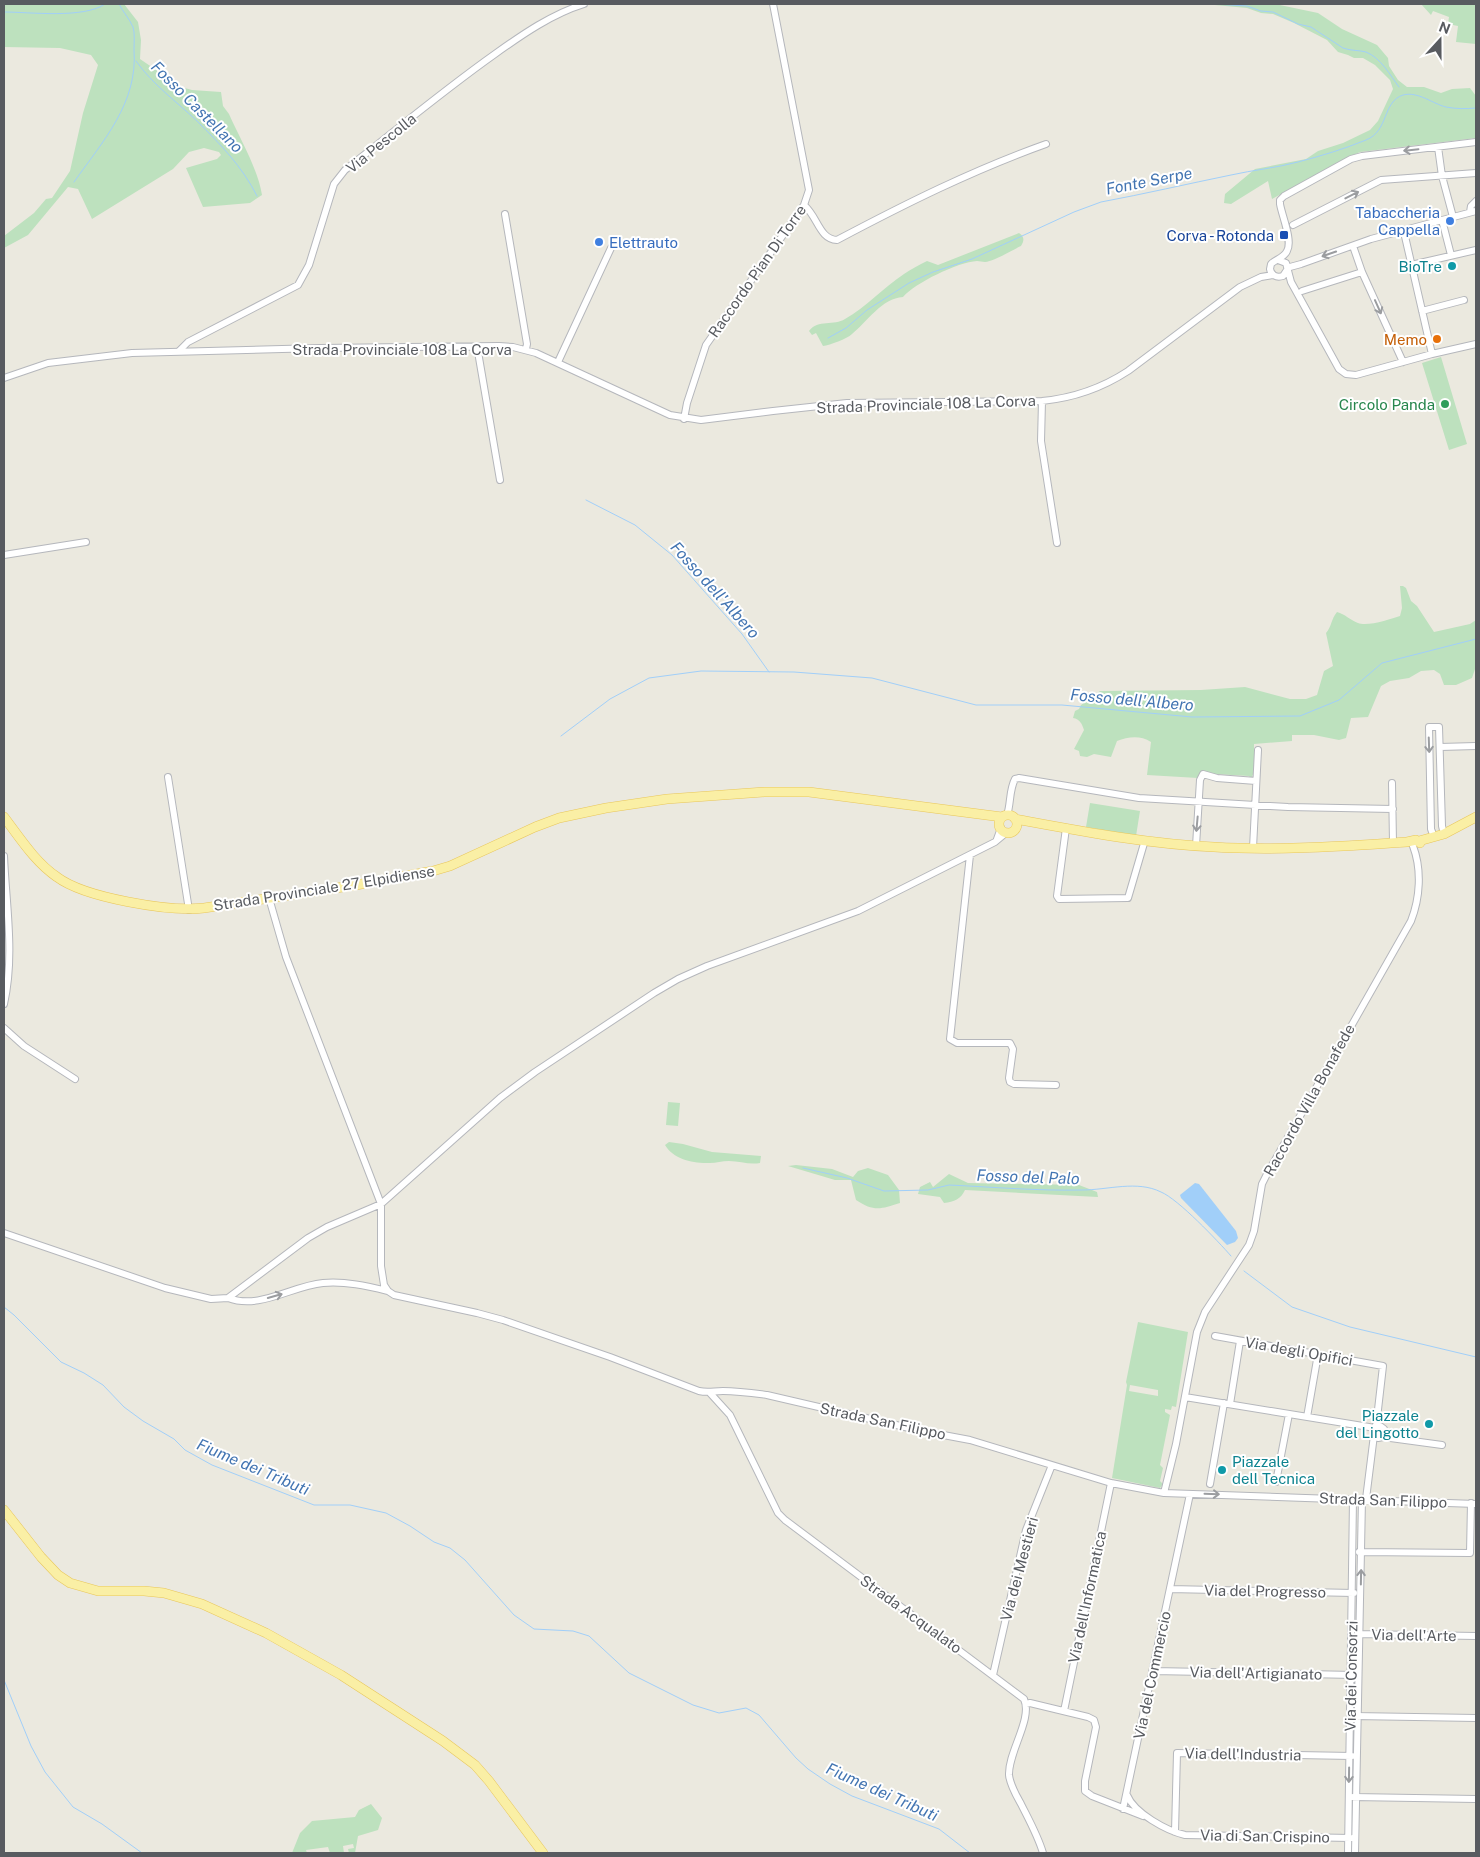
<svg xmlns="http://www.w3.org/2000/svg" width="1480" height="1857" font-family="'Public Sans',sans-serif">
<rect width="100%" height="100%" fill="#ebe9df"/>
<path fill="#bde1be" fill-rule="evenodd" d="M4,4H124L138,22L141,40L140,59L181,87L192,90L221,92L223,106L229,114C240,139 258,169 262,195L250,203L203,207L186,168L217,159L221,155L219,152L204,148L189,152L173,169L92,219L78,189L68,187L28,235L4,248V236L34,213L46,199L52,198L70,171L83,113L98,65L91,55L60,48L4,47Z
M1204,4H1275L1318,13L1342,29L1377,45L1388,58L1389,66L1398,80L1407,87H1424L1441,93L1452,89L1470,88L1476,96V138L1360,152L1345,159L1272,199L1268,181L1231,204L1224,203L1225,194L1255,169L1306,159L1318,151L1343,143L1370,130L1378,121L1393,89L1390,80L1375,65L1363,58H1354L1348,55L1338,52L1327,40L1294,23L1273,14L1261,13L1247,8Z
M1421,4H1476V44L1456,42L1458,26L1448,24L1449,17L1433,11L1431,15Z
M1019,233C1025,237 1024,241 1021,246C1012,250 995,261 985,262C982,262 980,261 977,261C958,262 915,283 903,297C882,298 867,322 852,334C847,339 830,345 823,346L816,333L812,335L809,331C818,319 834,326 845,319C866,307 883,288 904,274C911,269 919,265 927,261L938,265Z
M1441,357L1467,444L1449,450L1422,363Z
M1400,586H1403L1406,588L1411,601L1417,606L1434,632L1470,624L1476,620V666L1472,678L1456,685H1444L1440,674L1434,670L1421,671L1409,678L1390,681L1381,686L1368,717L1351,718L1346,738L1339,740L1314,735H1292V741L1254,744V750H1256L1254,772L1251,779L1249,776L1215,774L1198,778L1147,775L1151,742C1140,735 1128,737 1117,741L1111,757L1094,754L1087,757L1080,756L1079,751L1074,749L1084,730C1082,724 1080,719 1073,718L1075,711L1079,709L1081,705L1100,691L1201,690L1245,687L1290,699H1306L1317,695L1324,671L1333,666L1326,633C1332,626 1331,619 1337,612C1345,614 1350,620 1358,623C1367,627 1391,619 1400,616L1402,608Z
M1090,803L1140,811L1136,836L1086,827Z
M668,1102L680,1103L678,1126L666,1125Z
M669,1142L683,1144L712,1152L761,1156L760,1163C749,1165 740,1161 729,1161C722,1161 716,1163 710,1163C694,1164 673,1159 665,1145Z
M796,1165L832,1169L853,1177L858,1171L868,1168L888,1175L899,1190L900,1203C881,1209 874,1212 856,1200L851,1180H835L788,1166Z
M949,1174L968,1183L1079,1185L1097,1192L1098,1197L965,1190C961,1199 954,1202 944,1203L940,1197L918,1194L920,1187L930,1182L933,1187Z
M1138,1322L1188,1332L1176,1407L1172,1406L1171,1410L1165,1409V1412L1170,1415L1160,1465L1163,1468L1160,1481L1163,1484L1160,1488L1112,1478L1127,1385L1126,1382ZM1130,1385L1158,1390V1396L1129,1391Z
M371,1804L382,1818L378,1830L358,1836L355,1853H349L348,1849L354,1848L353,1844L343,1846L344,1853H328H330L328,1847L306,1850L307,1853H292L300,1833L312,1821L355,1817L359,1810Z"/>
<path fill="#a1cff9" d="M1195,1183L1199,1184L1236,1231L1238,1238L1235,1242L1227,1245L1181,1198L1180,1195Z"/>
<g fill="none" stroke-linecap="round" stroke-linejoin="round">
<path stroke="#a1cff9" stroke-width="1" d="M1215,4L1247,6L1261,11L1273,12L1298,24L1311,27L1343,48C1351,51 1359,50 1366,52C1381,58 1390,75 1399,87
M4,12C30,12 84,19 105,4
M136,61C153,85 176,101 197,121C220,144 242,166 257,196
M74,182C103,141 138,103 134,50C134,42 135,33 133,27C129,18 123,12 119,4
M828,338L846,328L867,310L909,283L933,272L972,259L1074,212L1101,202C1144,194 1187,184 1231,175C1253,170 1276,168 1298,162C1321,156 1344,149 1366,140C1389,131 1382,102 1403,95C1418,91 1433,104 1446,107C1456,109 1466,109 1476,108
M586,500L635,525L672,555L742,634L769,672
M561,736L610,699L649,678L701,671L794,672L872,678L976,705H1062L1192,717L1300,716L1339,700L1382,663L1476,639
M803,1168L847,1178L884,1191L928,1190L949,1185C993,1187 1038,1191 1082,1190C1108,1190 1137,1180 1161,1192C1178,1199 1218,1241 1231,1256
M1244,1271L1292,1307L1350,1327L1476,1357
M4,1307L14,1315L61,1362L84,1373L103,1385L124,1407L143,1421L174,1439L185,1450L212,1465L314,1505H350L386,1513L410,1526L434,1542L450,1548L465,1560L514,1615L534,1629L573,1631L589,1636L629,1673L693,1705L719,1713L746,1708L759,1715L796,1758L808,1769L830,1784L852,1796L939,1829L970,1853
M4,1680L31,1746L45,1772L73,1807L102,1824L142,1853"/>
<g stroke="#b5b7bc" stroke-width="8">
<path id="minor" d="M1438,147L1442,176L1453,217
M804,205C818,217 819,239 837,240C905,204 973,170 1046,144
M1470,212L1471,206L1476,201
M505,214L527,344L526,349
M1442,220L1451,255
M1293,225L1381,180L1476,173
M1404,232L1432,354
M1353,246L1362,272L1403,362
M1278,260L1286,263L1291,282L1339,369L1346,374L1356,375L1432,354L1476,344
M1411,265L1476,250
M1287,266L1290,267L1301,264L1371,239L1476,211
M1287,270L1283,276C1276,278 1271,275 1270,269L1271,264C1276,259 1284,258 1287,251C1293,241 1282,216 1280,204V200L1284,196L1351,159L1362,156L1476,142
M1302,291L1362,272
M1422,311L1464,300
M477,346L500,480
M179,351L188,342L298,285L309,265L334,184L345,170C395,131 444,90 495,54C523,34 552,14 584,4
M558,362L611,248
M4,378L48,363L132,353L320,348L499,346L513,347L536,353L670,415L701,420L773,411L847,403L1042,401C1073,398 1102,388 1128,371L1240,287L1261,277L1273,275
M1042,401L1041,441L1057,543
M684,419L687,403L706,345L804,205L809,190L773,4
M4,555L86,542
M1440,747L1476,746
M168,777L189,910
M1392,783L1393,843
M1007,815C1011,804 1009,790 1015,779L1019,778L1139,798L1288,807L1393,809
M1066,828L1057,896L1059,899L1128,898L1145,840
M1434,837L1431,829L1429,727H1439L1442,826L1444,834
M997,839L1001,828
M1196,846L1200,780L1203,774L1217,778L1256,781
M1253,848L1258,750
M970,855L950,1039L957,1043H1010L1013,1049L1009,1078L1010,1082L1014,1084L1056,1085
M4,856C6,905 15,955 4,1004
M269,898L286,957L381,1204V1266L384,1285L388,1291L394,1295L477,1313L503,1320L610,1357L699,1391C708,1393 714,1391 723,1391C738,1391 752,1393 767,1395L922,1431L970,1440L1111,1483L1164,1493L1476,1504
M4,1028L24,1046L75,1079
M4,1233L165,1288L211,1299L228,1298L308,1238L327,1227L381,1204L500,1098L535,1072L654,993L678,979L707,966L858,911L995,842L1007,832
M228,1298C260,1310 291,1286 323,1283C345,1281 367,1286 388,1291
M1215,1336L1383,1366L1376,1427
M710,1393L730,1415L778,1513L785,1520L1024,1699C1033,1719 1008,1752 1009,1775C1010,1785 1016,1795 1021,1804C1029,1820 1038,1836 1043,1853
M1185,1397L1375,1428
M1230,1404L1240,1341
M1307,1417L1318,1354
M1383,1437L1385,1434L1384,1429L1380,1426L1375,1428L1373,1433L1378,1438L1383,1437L1442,1445
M1276,1482L1289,1414
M1210,1484L1224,1403
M1164,1493L1176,1444L1197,1332L1205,1312L1249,1245L1254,1231L1262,1184L1267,1174L1411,921C1420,898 1422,870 1413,846
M1366,1499L1374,1435
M1359,1552L1470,1553L1471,1503
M1170,1589L1354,1593
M1358,1634L1476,1636
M1153,1671L1354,1675
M993,1675L1026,1530L1052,1465
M1026,1704L1030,1703L1088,1717L1094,1720L1096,1727L1085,1781V1791L1092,1796L1143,1816
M1064,1711L1111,1483
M1354,1716L1476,1718
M1127,1795C1134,1813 1167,1831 1185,1835L1351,1838
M1353,1797L1476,1799
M1123,1809L1190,1494
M1175,1832L1177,1753L1352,1756
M1348,1853L1353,1499
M1355,1853L1362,1499"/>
</g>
<g stroke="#e8c65b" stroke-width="10">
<path id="major" d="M999 824a9 9 0 1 1 18 0a9 9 0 1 1-18 0Z
M4,817C20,838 35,862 57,877C85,898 170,912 204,908L356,885L433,871L450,866L535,827L559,818L606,808L667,799L764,792H809L1002,817
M1015,819C1080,831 1147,844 1214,847C1279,851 1343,846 1407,842L1416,840L1420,843
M1419,841L1444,834L1476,817
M4,1510L41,1557L58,1575L70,1583L98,1591H144L164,1593L202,1604L266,1633L341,1675L443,1741L475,1765L489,1781L543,1853"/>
</g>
<use href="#minor" stroke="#fff" stroke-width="6"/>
<use href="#major" stroke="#faefa5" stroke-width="9"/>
</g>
<defs><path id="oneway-shaft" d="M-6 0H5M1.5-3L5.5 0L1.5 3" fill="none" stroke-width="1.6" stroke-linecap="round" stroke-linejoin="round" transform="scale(1.25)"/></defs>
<g stroke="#9b9da0">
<use href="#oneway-shaft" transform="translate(1411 150) rotate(174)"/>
<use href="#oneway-shaft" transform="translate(1352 195) rotate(-27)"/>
<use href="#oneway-shaft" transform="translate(1329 254) rotate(161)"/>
<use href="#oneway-shaft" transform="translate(1378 307) rotate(66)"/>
<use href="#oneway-shaft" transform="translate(1429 745) rotate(88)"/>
<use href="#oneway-shaft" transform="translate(1197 824) rotate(95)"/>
<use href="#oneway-shaft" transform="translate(275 1296) rotate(-16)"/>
<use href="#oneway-shaft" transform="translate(1212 1494) rotate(2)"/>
<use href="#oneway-shaft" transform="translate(1361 1577) rotate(-89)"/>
<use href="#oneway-shaft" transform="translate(1349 1775) rotate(91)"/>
</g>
<g fill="#3f7fe0" stroke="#fff" stroke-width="2">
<circle cx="1450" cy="221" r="5"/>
<circle cx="599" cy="242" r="5"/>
</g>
<rect fill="#1a4fb4" stroke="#fff" stroke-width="2" x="1279" y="230" width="10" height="10" rx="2.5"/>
<g fill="#0f9aa8" stroke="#fff" stroke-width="2">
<circle cx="1452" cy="266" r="5"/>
<circle cx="1429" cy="1424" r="5"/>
<circle cx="1222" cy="1470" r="5"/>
</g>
<circle fill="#e8710a" stroke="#fff" stroke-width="2" cx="1437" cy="339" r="5"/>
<circle fill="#2e9e5b" stroke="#fff" stroke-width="2" cx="1445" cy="404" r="5"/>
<g text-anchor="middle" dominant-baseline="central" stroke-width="4" stroke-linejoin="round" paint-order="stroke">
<g font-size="15" fill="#585b60" stroke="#fff">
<text transform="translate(381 143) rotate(-39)">Via Pescolla</text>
<text transform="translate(757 271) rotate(-55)">Raccordo Pian Di Torre</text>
<text x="402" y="349">Strada Provinciale 108 La Corva</text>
<text transform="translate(926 404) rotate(-2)">Strada Provinciale 108 La Corva</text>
<text transform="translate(324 888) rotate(-9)">Strada Provinciale 27 Elpidiense</text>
<text transform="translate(1309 1100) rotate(-61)">Raccordo Villa Bonafede</text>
<text transform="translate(1299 1351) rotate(10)">Via degli Opifici</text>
<text transform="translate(883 1421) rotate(12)">Strada San Filippo</text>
<text transform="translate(1383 1500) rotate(2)">Strada San Filippo</text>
<text transform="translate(1019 1569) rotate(-75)">Via dei Mestieri</text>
<text transform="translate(1265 1591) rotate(1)">Via del Progresso</text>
<text transform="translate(1087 1597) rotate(-78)">Via dell'Informatica</text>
<text transform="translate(911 1614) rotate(36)">Strada Acqualato</text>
<text transform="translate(1414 1635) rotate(1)">Via dell'Arte</text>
<text transform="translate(1256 1673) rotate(1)">Via dell'Artigianato</text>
<text transform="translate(1152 1675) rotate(-78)">Via del Commercio</text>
<text transform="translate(1351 1676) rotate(-89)">Via dei Consorzi</text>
<text transform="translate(1243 1754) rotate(1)">Via dell'Industria</text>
<text transform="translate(1265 1836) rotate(1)">Via di San Crispino</text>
</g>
<g font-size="15" fill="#366cbe" stroke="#fff" text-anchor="end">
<text x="1440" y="212">Tabaccheria<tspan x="1440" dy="17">Cappella</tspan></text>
<text x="609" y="242" text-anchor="start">Elettrauto</text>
</g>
<g font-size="15" fill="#164399" stroke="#fff" text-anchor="end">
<text x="1274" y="235">Corva - Rotonda</text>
</g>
<g font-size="15" fill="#0d838f" stroke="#fff" text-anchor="end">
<text x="1442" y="266">BioTre</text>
<text x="1419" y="1415">Piazzale<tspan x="1419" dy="17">del Lingotto</tspan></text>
<text x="1232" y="1461" text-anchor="start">Piazzale<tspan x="1232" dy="17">dell Tecnica</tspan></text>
</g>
<g font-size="15" fill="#c56008" stroke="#fff" text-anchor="end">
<text x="1427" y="339">Memo</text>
</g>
<g font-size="15" fill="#27864d" stroke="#fff" text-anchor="end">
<text x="1435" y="404">Circolo Panda</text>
</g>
<g font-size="16" font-style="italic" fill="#4375b2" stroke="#fff">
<text transform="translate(197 107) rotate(45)">Fosso Castellano</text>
<text transform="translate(1149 181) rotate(-11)">Fonte Serpe</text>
<text transform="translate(715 590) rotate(48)">Fosso dell'Albero</text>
<text transform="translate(1132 700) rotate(5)">Fosso dell'Albero</text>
<text transform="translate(1028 1177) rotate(2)">Fosso del Palo</text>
<text transform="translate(253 1467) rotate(23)">Fiume dei Tributi</text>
<text transform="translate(882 1792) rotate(24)">Fiume dei Tributi</text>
</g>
</g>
<rect width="1480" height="1857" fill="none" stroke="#585b60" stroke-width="10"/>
<g transform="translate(1440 40) rotate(21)" stroke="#ffffff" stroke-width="4" paint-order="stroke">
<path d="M0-4L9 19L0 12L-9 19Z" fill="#585b60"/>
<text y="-8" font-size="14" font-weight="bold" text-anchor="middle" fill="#585b60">N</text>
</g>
</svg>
